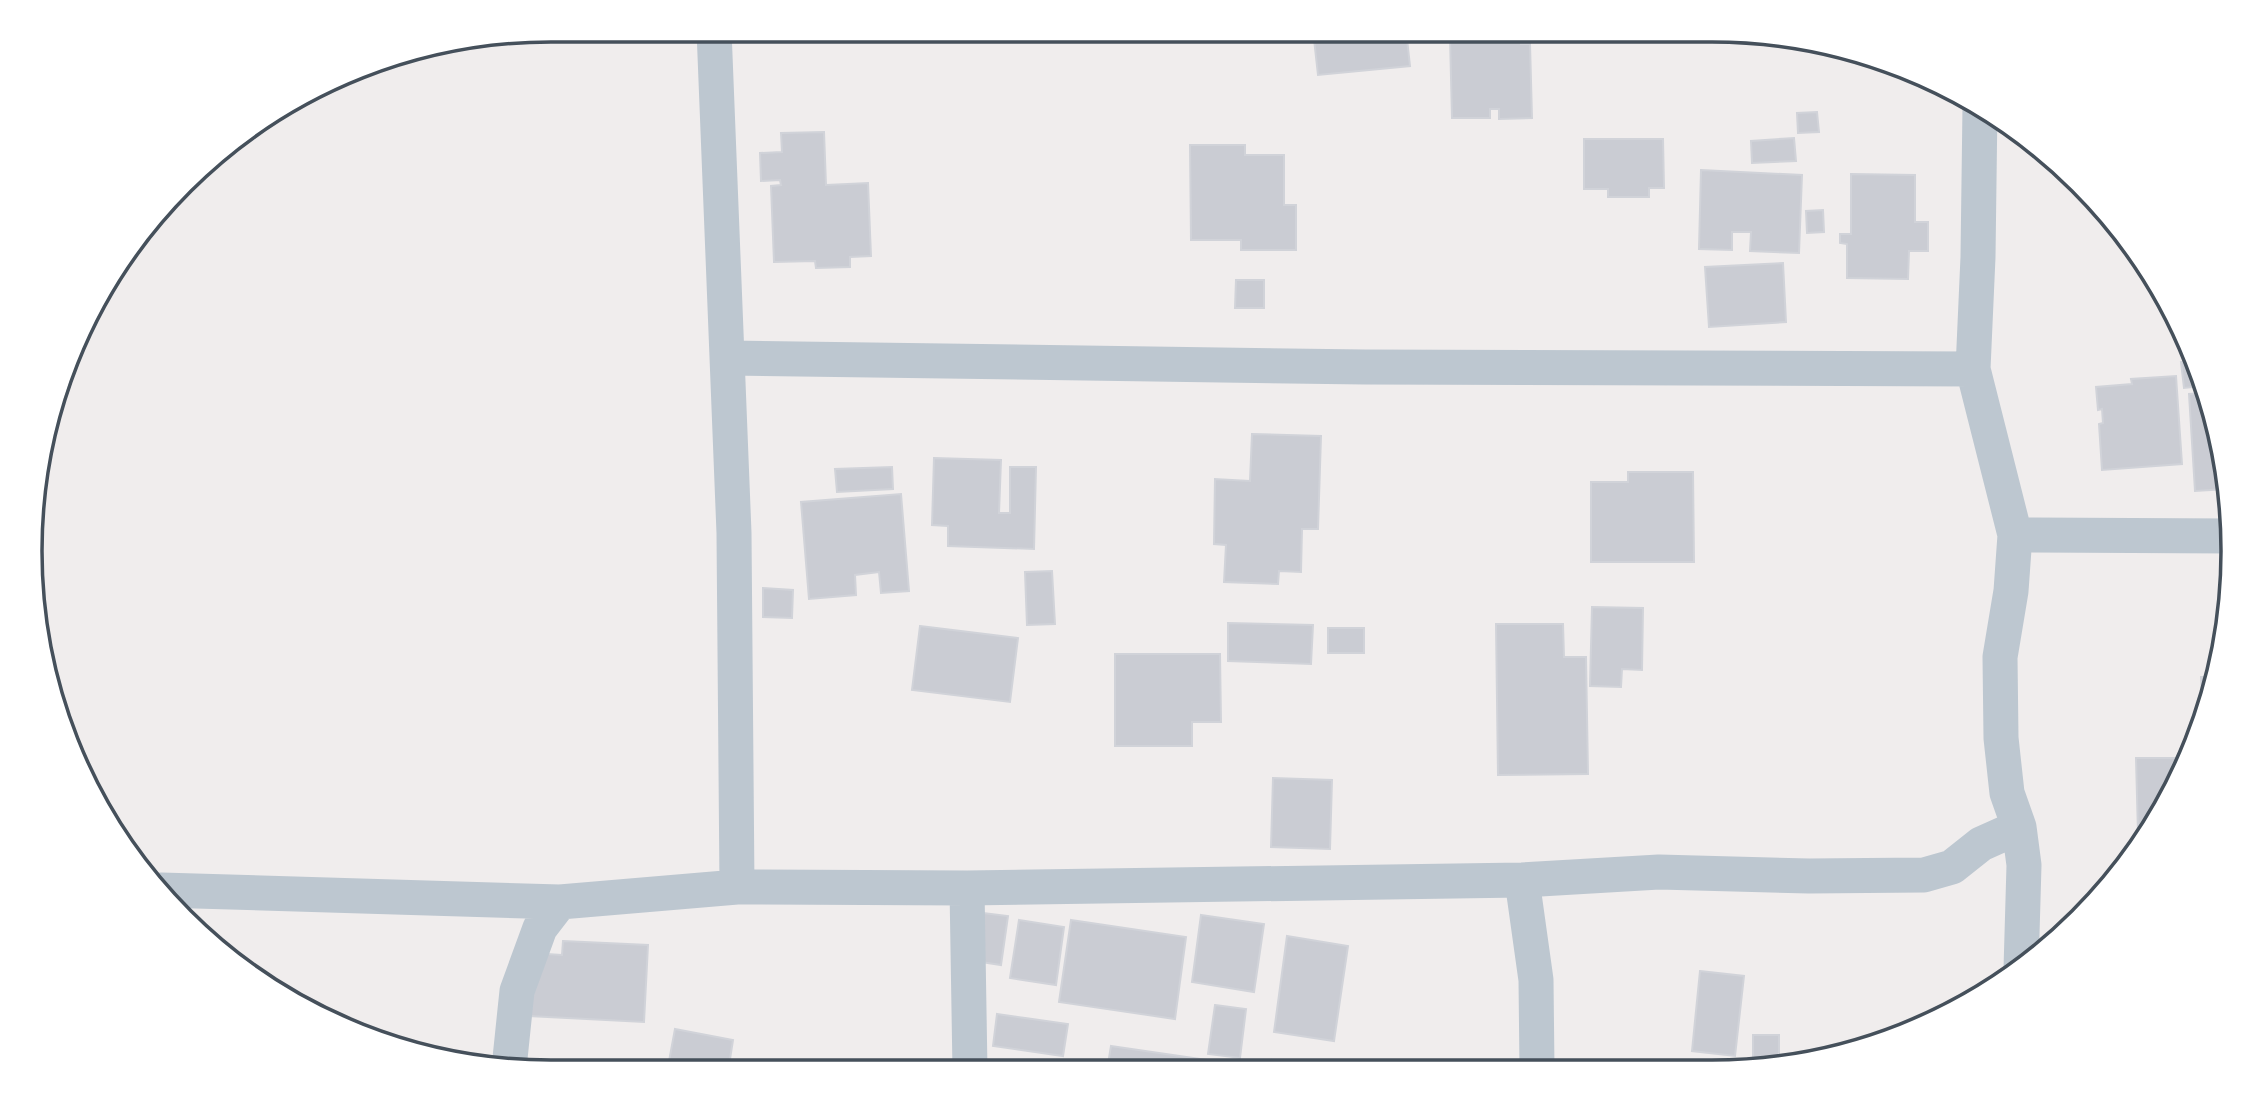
<svg xmlns="http://www.w3.org/2000/svg" width="2263" height="1102" font-family="Mulish,sans-serif">
<rect width="100%" height="100%" fill="#f0eded"/>
<path fill="#caccd3" stroke="#d1d3d9" stroke-width="2" d="M1313,30H1406L1410,66L1318,75Z
M1521,35V44H1530L1532,118L1499,119V109H1490V118H1452L1450,37Z
M1817,112L1819,132L1798,133L1797,113Z
M824,132L826,185L868,183L871,256L850,257V267L816,268L815,261L774,262L771,186L781,185L780,180L761,181L760,153L782,152L781,133Z
M1794,138L1796,161L1752,163L1751,141Z
M1584,139H1663L1664,188H1649V197H1608V189H1584Z
M1190,145H1245V155H1284V205H1296V250H1241V240H1191Z
M1701,170L1802,175L1799,253L1750,251L1751,232H1732V250L1699,249Z
M1851,174L1915,175V222H1928V251H1909L1908,279L1847,278V244L1840,243V234H1851Z
M1823,210L1824,232L1807,233L1806,211Z
M1783,263L1786,322L1709,327L1705,267Z
M1236,280H1264V308H1235Z
M2178,323L2193,351L2181,352Z
M2196,360L2204,386L2184,388L2181,362Z
M2176,376L2182,464L2102,470L2099,424L2103,423L2102,409L2098,410L2096,387L2132,384L2131,379Z
M2206,393L2223,450L2227,489L2195,491L2189,394Z
M1252,434L1321,436L1318,529H1302L1301,572L1279,571L1278,584L1224,582L1226,545L1214,544L1215,479L1250,481Z
M934,458L1001,460L999,513H1010V467H1036L1034,549L948,546V526L932,525Z
M892,467L893,489L837,492L835,469Z
M1628,472H1693L1694,562H1591V482H1628Z
M901,494L909,591L881,593L879,572L855,575L856,595L809,599L801,502Z
M1052,571L1055,624L1027,625L1025,572Z
M763,588L793,590L792,618L763,617Z
M1592,607L1643,608L1642,670L1622,669L1621,687L1590,686Z
M1228,623L1313,625L1311,664L1228,661Z
M1496,624H1563L1564,657H1586L1588,774L1498,775Z
M920,626L1018,638L1010,702L912,690Z
M1328,628H1364V653H1328Z
M1115,654H1220L1221,722H1192V746H1115Z
M2201,677H2216L2205,713L2203,714Z
M2136,758H2187V763L2145,834H2138Z
M1273,778L1332,780L1330,849L1271,847Z
M975,912L1008,916L1001,965L968,960Z
M1201,915L1264,924L1254,992L1192,982Z
M1019,920L1064,927L1056,985L1010,978Z
M1071,920L1186,937L1175,1019L1059,1002Z
M1287,936L1348,946L1334,1041L1274,1032Z
M563,941L648,945L644,1022L529,1016L532,953L562,955Z
M1700,971L1744,976L1735,1056L1692,1051Z
M1215,1005L1246,1009L1240,1058L1208,1054Z
M997,1014L1068,1024L1063,1056L993,1046Z
M675,1029L733,1040L728,1072H667Z
M1753,1035H1779V1061L1753,1060Z
M1111,1046L1242,1065L1241,1070H1107Z
M1272,1060L1328,1068V1069L1271,1070Z
M781,1065L826,1071H780Z"/>
<g fill="none" stroke-linecap="round" stroke-linejoin="round">
<path stroke="#bdc7d0" stroke-width="35" d="M714,30L734,533L737,887
M728,358L1365,367L1973,369
M2015,535L2232,536
M2019,827L2024,865L2021,969
M1522,880L1536,980L1537,1069
M967,888L970,1071
M161,890L560,902L737,887L967,888L1522,880L1659,872L1809,876L1924,875L1952,867L1981,844L2019,827L2007,793L2001,738L2000,657L2011,591L2015,535L1973,369L1978,257L1980,106
M509,1068L517,991L540,928L560,902"/>
</g>
<path d="M0 0H2263V1102H0ZM551 42H1712A509 509 0 0 1 2221 551V551A509 509 0 0 1 1712 1060H551A509 509 0 0 1 42 551V551A509 509 0 0 1 551 42Z" fill="#fff" fill-rule="evenodd"/>
<path fill="none" stroke="#45505b" stroke-width="3.5" d="M551 42H1712A509 509 0 0 1 2221 551V551A509 509 0 0 1 1712 1060H551A509 509 0 0 1 42 551V551A509 509 0 0 1 551 42Z"/>
</svg>
